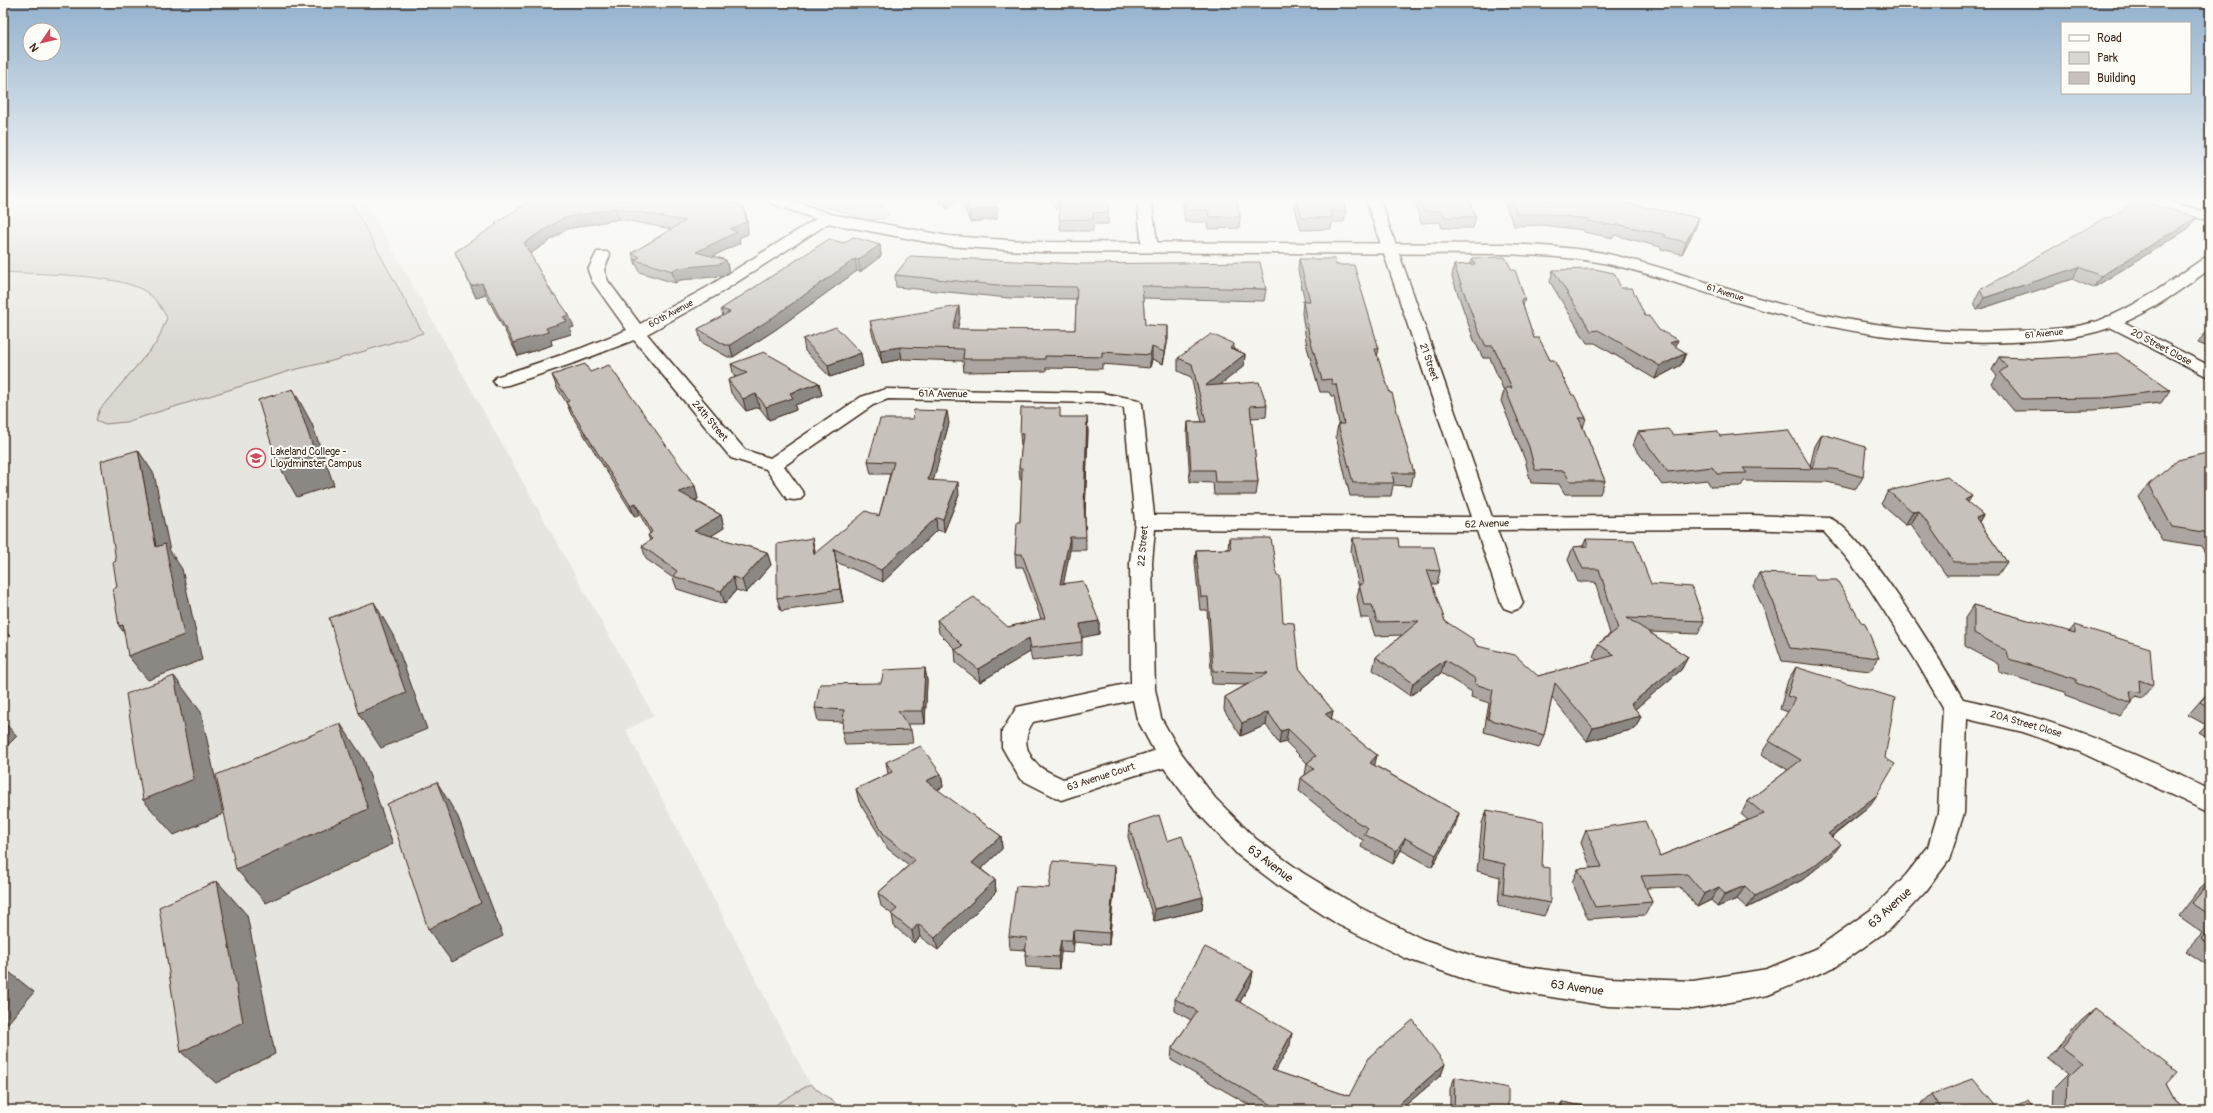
<svg xmlns="http://www.w3.org/2000/svg" width="2213" height="1113" font-family="Pangolin,sans-serif">
<rect width="100%" height="100%" fill="#f5f4ee"/>
<filter id="ink" filterUnits="userSpaceOnUse"><feTurbulence type="fractalNoise" baseFrequency=".025" numOctaves="2"/><feDisplacementMap in="SourceGraphic" scale="8" xChannelSelector="R" yChannelSelector="G"/><feConvolveMatrix kernelMatrix="1 2 1 2 8 2 1 2 1" color-interpolation-filters="sRGB"/></filter>
<g filter="url(#ink)">
<path fill="#e7e5df" d="M3,200H365L654,716L626,730L810,1084L767,1110H3Z"/>
<path fill="#dad6d0" stroke="#8a8077" d="M3,200H350L423,333L332,361L293,370L126,422L105,424L96,420L100,409L157,342L167,318C161,307 155,297 143,290C115,274 37,274 3,272Z
M803,200H875L889,213L885,218L869,220Z
M810,1084L844,1110H767Z"/>
<g fill="none" stroke-linecap="round" stroke-linejoin="round">
<g stroke="#3b2a1e" stroke-width="3">
<path id="minor" d="M1137,200H1151L1158,248L1155,251H1145L1142,248Z
M1366,200H1380L1492,517L1749,515L1829,518C1860,527 1944,666 1963,699C2050,717 2131,750 2210,790V813L2078,751L2023,732L1967,719L1964,813L1949,860L1926,891L1892,927L1837,966L1768,995L1693,1009L1608,1006L1526,993L1473,982L1405,958L1339,925L1283,889L1238,855L1197,812L1164,768L1136,775L1061,800L1020,779L1002,747V731L1017,707L1131,683L1130,562L1135,522L1124,408L1102,403L888,399L873,405L784,466L804,494L801,499L794,500L787,499L766,469L731,458L634,340L577,362L508,385L502,386L496,385L493,381L496,377L582,348L627,330L592,281L588,270L597,252H607L610,255L604,270L608,281L640,324L706,288L822,215H832L834,218L832,221L717,295L647,334L745,450L770,458L861,397L886,389L1102,393L1139,400L1142,404L1154,515L1472,517ZM1155,529L1477,531L1501,603L1504,608L1512,611L1520,608L1523,603L1497,530L1749,529L1824,532L1846,557L1868,586L1915,659L1943,707L1938,813L1928,847L1906,875L1872,909L1817,948L1767,969L1693,981L1608,978L1526,967L1473,956L1422,939L1359,907L1303,873L1256,839L1215,798L1179,750L1161,718L1155,689L1152,562ZM1133,700L1137,719L1154,751L1063,779C1056,775 1044,771 1038,765C1024,752 1023,737 1033,722Z
M2138,200H2163L2210,213V221L2140,203Z
M2112,316L2210,366V378L2106,325L2104,321L2106,317Z"/>
</g>
<g stroke="#3b2a1e" stroke-width="3">
<path id="tertiary" d="M769,200H791L830,214L948,236L1040,242L1506,244C1540,246 1574,247 1608,254C1659,265 1708,284 1758,298C1840,322 1925,335 2011,331C2039,330 2070,330 2098,321C2136,307 2171,281 2204,258L2210,256V269C2179,291 2146,316 2109,328C2077,339 2044,340 2011,342C1921,346 1832,331 1746,305C1700,292 1655,274 1608,264C1575,257 1540,256 1506,254L1040,252L948,246L827,223L771,203Z"/>
</g>
<use href="#minor" fill="#fdfcf7" fill-rule="evenodd"/>
<use href="#tertiary" fill="#fdfcf7" fill-rule="evenodd"/>
</g>
<path fill="#aba6a1" stroke="#3b2a1e" d="M531,200L747,219L748,234L739,238L740,243L713,256L726,260L729,272L723,276L680,280L675,283L639,272L637,265H636L632,253L671,229L619,219L567,229L530,254L553,295L574,327L570,328L571,334L551,340L552,345L518,356L486,295L476,298L455,252L496,225L495,224Z
M939,200H958L947,209L944,202L940,203Z
M963,200H994L997,219L970,222L963,205Z
M1052,200H1107L1108,212V224H1093V231H1060V210H1056Z
M1182,200H1237L1240,217L1239,228L1208,229L1207,222H1185Z
M1293,200H1343L1346,211L1344,222H1332L1331,229L1301,230Z
M1414,200H1469L1476,217L1473,228H1442L1440,222L1421,223Z
M1503,200H1511L1699,218L1695,229L1682,254L1661,249V247L1614,235L1613,238L1584,232V230L1542,225L1514,226Z
M2197,217L2189,228L2093,288L2072,279L1977,310L1974,302L1980,290L2109,218Z
M844,243L880,245L881,256L860,272L857,271L775,330L733,357H728L701,342L698,329L723,316L721,309Z
M1472,258L1525,299L1523,306L1534,338L1550,360L1586,418L1583,428L1605,481L1600,494H1565L1559,484L1531,483L1525,460L1501,401L1504,391L1490,358H1483L1474,340L1452,277L1454,265L1471,264Z
M1299,259L1336,265L1379,349L1377,357L1414,473L1411,486L1393,485L1391,496H1350L1336,436L1338,424H1339L1334,396H1331L1329,392H1320L1307,347L1302,313L1303,301H1305L1298,271Z
M1553,270L1621,288L1645,316L1676,347L1686,353L1681,365L1655,379L1595,343H1587L1550,282Z
M895,275L1266,289L1264,301L1143,298L1145,325L1168,326V339L1163,364L1152,359L1150,368L1102,364V369L1046,368V371L964,372L963,361L902,359L882,363L872,333L870,321L960,318L957,329L1075,330L1076,299L1009,298L896,287Z
M2210,328V354L2205,352L2208,347L2198,343L2207,330Z
M803,339L863,366L830,377L805,351Z
M1234,349L1245,354L1244,366L1221,384L1267,405L1266,417L1251,418L1258,482L1256,495H1214L1213,483L1190,482L1187,434L1188,422H1202L1191,377L1178,371V358Z
M1999,357L2031,359L2072,358L2170,390L2161,403L2094,410L2014,411L1992,384L1997,376L1992,370Z
M731,364L819,383L822,395L795,405L796,410L769,420L759,407L746,411L731,393L728,380L736,377L734,376Z
M590,372L695,486L698,499L695,500L721,515L724,528L711,536L767,552L771,565L746,593L736,590L725,604L677,589L673,578L646,559L642,546L650,541L648,535L650,533L640,515L635,517L571,414L566,402L557,388L552,375Z
M1061,417L1088,430L1085,512L1086,550H1070L1063,584L1099,621V634L1082,637V655L1032,661L1030,652L980,682L956,663L955,649L939,633L937,620L1008,627L1041,619L1023,567H1016L1015,554L1020,522L1022,480H1020L1019,468L1022,446H1021L1020,434Z
M949,423L933,480L959,495L944,532L937,530L883,582L836,562L843,602L781,611L777,598L815,550V553L879,516L890,474H871L868,461Z
M1638,432L1673,435L1810,466L1815,446L1822,434L1863,477L1856,489L1827,482L1744,481L1741,486L1711,487L1707,480L1662,485L1633,445Z
M2210,452V558H2208L2201,546L2162,540L2139,497L2149,484Z
M1888,491L1968,503L1983,515L1979,522L2007,562L1998,575H1946L1911,524L1905,525L1881,504Z
M1229,538L1283,622L1299,668L1333,711L1331,719L1377,755L1374,765L1459,813L1455,826L1432,867L1401,850L1393,864L1361,847L1363,840L1354,835L1299,791L1301,778L1305,775L1307,763L1286,742L1279,744L1266,725L1241,736L1224,710L1225,697L1246,685L1212,684L1207,610H1200L1195,562L1196,550L1228,549Z
M1353,538L1399,547L1440,571L1437,584H1431L1445,621L1477,646L1538,676L1597,660L1593,657L1598,644L1610,634L1595,582H1578L1568,560L1573,547L1583,546L1586,539L1704,621L1698,634L1649,632L1688,657L1681,670L1635,709L1641,716L1635,729L1587,741L1552,698L1544,735L1539,748L1484,732L1489,703L1471,697L1472,692L1441,673L1410,696L1373,670L1376,657L1402,635L1375,636L1369,618H1361L1357,597L1359,588L1351,551Z
M1759,573L1816,580L1879,658L1870,671L1782,661L1766,614L1753,586Z
M1974,605L2069,632L2075,625L2153,685L2142,698L2136,696L2132,702V703L2120,716L2065,696V692L1999,672L1998,664L1965,646V618Z
M1796,667L1868,808L1832,837V856L1802,880L1747,908L1737,899L1717,907L1711,900L1697,907L1680,887L1646,888L1652,902L1645,915L1588,919L1572,882L1578,869L1591,868L1581,843L1586,830L1660,856L1748,820L1741,814L1748,801L1788,770L1761,754L1788,712L1780,709L1788,680Z
M925,668L927,681L925,724H907L911,730L913,743L845,745L842,732L843,722L818,721L815,708L881,683Z
M2210,690V739L2199,732L2206,725L2188,715Z
M886,762L941,774L943,787L937,790L1001,836L1002,849L981,869L995,880L996,892L938,950L920,937L914,943L894,926L892,914L881,906L878,893L909,865L888,849L859,802L856,789L888,774Z
M1487,810L1542,867L1550,903L1544,916L1498,906L1500,877L1477,871L1482,823Z
M1129,825L1167,841L1203,897L1202,910L1154,921L1128,837Z
M1115,866V879L1109,945L1074,942L1073,953L1061,952L1059,969L1026,967L1025,955L1026,950L1010,949L1009,936L1049,888Z
M2210,880V967L2186,951L2203,933L2179,916L2199,890Z
M1253,971L1251,983L1240,1002L1290,1045L1275,1071L1349,1096L1445,1064L1441,1075L1400,1110H1258L1171,1060L1172,1048L1191,1020L1175,1011V999Z
M2095,1009L2166,1084L2175,1101L2186,1110H2052L2053,1089L2068,1074L2049,1059L2081,1021Z
M1455,1077L1508,1110H1450V1089Z
M1932,1094L1999,1110H1923L1920,1105Z
M1562,1102L1603,1110H1557Z"/>
<path fill="#8b8783" stroke="#3b2a1e" d="M940,200H944V202L940,203Z
M946,200H958L947,209Z
M744,207L747,219L748,234L739,238L740,243L699,263L696,252L730,229Z
M997,207V219L970,222L969,211Z
M616,208L619,219L567,229L528,255L524,243L563,218Z
M2197,217L2189,228L2093,288L2101,276Z
M1699,218L1695,229L1682,254L1686,242Z
M880,245L881,256L860,272L858,260Z
M855,259L857,271L775,330L733,357L730,345Z
M726,260L729,272L723,276L680,280L675,283L672,271L677,268Z
M2079,267L2072,279L1977,310L1984,298Z
M482,283L486,295L476,298L471,286Z
M959,306L960,318L955,341L953,329Z
M569,315L574,327L570,328L571,334L551,340L552,345L518,356L513,343L563,317Z
M1168,326V339L1163,364L1164,352Z
M1678,340L1674,352L1670,343Z
M1234,344L1233,357L1230,348Z
M900,347L902,359L882,363L880,350Z
M1152,347V359L1150,368V355Z
M861,353L863,366L830,377L828,365Z
M1686,353L1681,365L1655,379L1660,366Z
M1245,354L1244,366L1204,398L1205,386Z
M819,383L822,395L795,405L796,410L769,420L766,407L790,393Z
M293,389L312,424L334,485L297,497L277,462Z
M756,394L759,407L746,411L743,399Z
M947,411L949,423L930,493L928,480Z
M1087,417L1088,430L1085,517L1084,505Z
M138,450L154,474L170,551L182,569L202,660L148,680L128,656L156,547Z
M958,482L959,495L944,532L943,519Z
M695,486L698,499L683,505L679,492Z
M1972,496L1964,509L1965,500Z
M636,503L640,515L635,517L630,505Z
M1919,511L1911,524L1905,525L1913,512Z
M721,515L724,528L698,544L694,531Z
M1983,515L1975,528L1976,518Z
M936,518L937,530L883,582L881,570Z
M1070,537V550L1061,597L1060,584Z
M812,538L815,550L816,567L814,554Z
M3,544L6,548L3,551Z
M834,549L836,562L843,602L840,589Z
M767,552L771,565L746,593L742,580Z
M733,577L736,590L725,604L721,591Z
M374,602L394,637L427,729L381,748L358,713Z
M1099,621V634L1080,638V624Z
M123,625L138,651L119,626Z
M3,629L10,636L3,643Z
M1029,638L1030,652L980,682L978,669Z
M1688,657L1681,670L1626,717L1631,704Z
M1445,660L1441,673L1410,696L1413,683Z
M925,668L927,681L925,724L923,711Z
M174,676L201,712L223,814L174,835L143,800Z
M1333,711L1330,724L1325,714Z
M1268,712L1266,725L1241,736L1242,723Z
M1641,716L1635,729L1587,741L1593,728Z
M3,721L17,736L3,750Z
M340,723L364,759L393,844L266,903L236,869Z
M1288,729L1286,742L1279,744L1281,731Z
M1377,755L1374,768L1370,763Z
M941,774L943,787L928,794L926,781Z
M437,782L458,817L503,936L452,962L428,929Z
M1877,795L1868,808L1819,846L1828,834Z
M1459,813L1455,826L1432,867L1436,855Z
M1001,836L1002,849L974,876L972,863Z
M1405,838L1401,850L1393,864L1396,851Z
M1841,844L1832,856L1802,880L1747,908L1755,896Z
M1115,866V879L1109,945V933Z
M995,880L996,892L938,950L935,938Z
M217,881L247,915L275,1054L216,1083L181,1052Z
M1745,886L1737,899L1717,907L1725,894Z
M1719,887L1711,900L1697,907L1704,894Z
M1203,897L1202,910L1154,921V909Z
M918,924L920,937L914,943L912,931Z
M1073,930L1074,942L1073,953L1072,940Z
M1061,940V952L1059,969L1058,957Z
M3,967L34,992L3,1029Z
M1253,971L1251,983L1234,1012L1236,1000Z
M1292,1033L1290,1045L1270,1081L1272,1070Z
M1445,1064L1441,1075L1400,1110H1397L1400,1103Z"/>
<path fill="#c7c1bb" stroke="#3b2a1e" d="M531,200H724L744,207L746,222L730,229L737,232L696,252L726,260L720,264L677,268L672,271L635,260L640,257L632,253L685,221L616,208L563,218L524,243L553,295H555L569,315L563,317L567,321L546,328L548,332L513,343L482,283L471,286L455,252L497,224H495Z
M965,200H994L997,207L969,211Z
M1060,200H1107L1108,212L1093,213V219L1059,220Z
M1185,200H1237L1240,217H1209L1208,210H1186Z
M1297,200H1343L1346,211H1330L1332,218H1302Z
M1420,200H1469L1476,217H1445L1442,211H1423Z
M1511,200H1611L1699,218L1686,242L1665,237L1666,235L1617,224V226L1587,221L1588,219L1545,214H1517Z
M2133,200H2136L2197,217L2101,276L2079,267L1984,298L1980,290L2106,217L2109,218L2127,207Z
M853,237L880,245L858,260L855,259L772,318L730,345H725L698,329L730,312L721,309L829,239L844,243Z
M910,256L1079,264L1260,262L1266,289L1142,286L1145,325L1168,326L1164,352L1152,347L1150,355L1102,352V357L1045,356V359H963L964,349L900,347L880,350L870,321L959,306L953,329L1075,330L1077,287L1008,286L895,275Z
M1505,257L1512,270H1515L1525,299H1521L1534,338H1539L1550,360H1554L1572,395H1574L1586,418H1579L1605,481H1570L1564,471L1535,470L1529,447L1505,388H1512L1493,346H1486L1477,328L1454,265L1475,264L1472,258Z
M1299,259H1335L1336,265H1354L1379,349H1375L1390,393H1392L1414,473H1392L1394,483H1353L1338,424H1344L1336,384H1332L1331,379L1322,380L1309,335L1303,301H1310Z
M1595,269L1614,273L1621,288H1632L1645,316H1649L1659,330L1678,340L1670,343L1686,353L1660,366L1598,330L1591,331L1553,270Z
M836,327L861,353L828,365L803,339Z
M1211,334L1234,344L1230,348L1245,354L1205,386L1259,382L1267,405L1250,406L1258,482H1215L1214,470H1191L1188,422H1206L1192,364L1178,358Z
M764,352L819,383L790,393L793,398L766,407L756,394L743,399L728,380L747,373L731,364Z
M2117,353L2170,390L2102,398L2022,399L2000,372L2007,367L1999,357L2029,358L2031,359L2070,357L2072,358Z
M585,364L590,372L609,365L695,486L679,492L721,515L694,531L767,552L742,580L733,577L721,591L673,576L677,571L642,546L652,539L648,535L652,532L636,503L630,505L566,402L569,401L552,375Z
M293,389L314,450L277,462L258,400Z
M1021,408H1060V417H1087L1084,505L1086,537H1070L1060,584L1083,581L1099,621L1080,624L1082,642L1031,648L1029,638L978,669L955,650L963,646L937,620L974,597L1008,627L1045,618L1022,554H1015L1017,522H1020L1022,468H1019L1023,434H1020Z
M914,410L947,411L928,480L958,482L943,519L936,518L881,570L834,549L840,589L777,598V544L812,538L814,554L866,511L879,516L894,462L868,461L880,419H913Z
M1668,429L1673,435L1717,431L1720,436L1788,430L1812,469L1822,434L1866,447L1863,477L1834,469L1743,468L1747,473L1717,474L1712,467L1668,472L1638,432Z
M138,450L156,547L165,544L184,635L128,656L123,625L119,626L113,589L117,587L113,562L116,561L101,461Z
M2210,452V533L2172,527L2149,484L2178,460Z
M1947,477L1972,496L1965,500L1983,515L1976,518L2007,562H1954L1919,511L1913,512L1888,491Z
M1229,538H1271L1277,576H1280L1283,622L1294,623L1299,668L1333,711L1325,714L1377,755L1370,763L1459,813L1436,855L1405,838L1396,851L1364,834L1368,828L1357,822L1301,778L1314,769L1307,763L1316,756L1288,729L1281,731L1268,712L1242,723L1225,697L1268,673L1213,671L1208,597H1201L1196,550L1231,549Z
M1353,538H1398L1399,547H1434L1440,571L1427,570L1445,621L1473,639L1477,646L1515,655L1538,676L1615,655L1598,644L1618,629L1599,569H1583L1573,547L1588,546L1586,539L1634,540L1651,584L1692,587L1704,621L1627,618L1688,657L1631,704L1641,716L1593,728L1555,683L1544,735L1488,719L1493,690L1475,684L1476,679L1445,660L1413,683L1376,657L1419,621L1377,622L1372,605H1364L1359,584H1363Z
M1759,573L1813,575L1816,580H1837L1861,622L1865,623L1879,658L1790,648L1773,601Z
M374,602L406,693L358,713L329,618Z
M1974,605L2075,633V625L2150,648L2153,685L2139,680L2140,692L2130,691L2132,703L2076,683V679L2009,659L2007,651L1974,633Z
M1796,667L1895,698L1885,758L1895,764L1877,795L1828,834L1841,844L1811,868L1755,896L1745,886L1725,894L1719,887L1704,894L1687,874L1641,876L1652,902L1595,907L1578,869L1602,867L1586,830L1645,821L1660,856L1764,814L1748,801L1801,760L1769,741L1796,699L1787,696Z
M925,668L923,711H898L911,730L842,732L844,710L815,708L820,684L881,683L884,670Z
M174,676L194,779L143,800L126,694Z
M2210,691V708L2200,702Z
M340,723L368,809L236,869L216,775Z
M921,746L941,774L926,781L1001,836L972,863L995,880L935,938L918,924L912,931L891,914L897,909L878,893L915,860L885,836L856,789L892,772L886,762Z
M437,782L481,903L428,929L387,804Z
M1487,810L1544,821L1542,867L1550,868V903L1503,894L1505,864L1482,859Z
M1159,815L1167,841L1182,836L1203,897L1154,909L1129,825Z
M1053,861L1115,866L1109,933L1073,930L1072,940H1061L1058,957L1025,955L1027,938L1009,936L1016,886L1049,888Z
M217,881L243,1022L181,1052L159,907Z
M2210,882V915L2192,903Z
M2210,929V945L2201,939Z
M1205,947L1253,971L1236,1000L1292,1033L1272,1070L1349,1096L1370,1056L1413,1020L1445,1064L1400,1103L1398,1110H1272L1274,1106L1172,1048L1197,1011L1175,999Z
M2095,1009L2177,1072L2166,1084L2175,1101L2186,1110H2066L2067,1077L2082,1063L2062,1048Z
M1455,1077L1508,1088V1110H1454Z
M1973,1079L1999,1110H1942L1932,1094Z
M2028,1101L2035,1110H2002Z
M1562,1102L1603,1110H1562Z"/>
</g>
<linearGradient id="sky" x2="0" y2="1"><stop stop-color="#93b1cd"/><stop offset="0.56" stop-color="#fafaf7"/><stop offset="1" stop-color="#fafaf7" stop-opacity="0"/></linearGradient>
<rect width="2213" height="356" fill="url(#sky)"/>
<defs>
<g id="university-ring" transform="scale(1)"><circle r="9.5" fill="#fdfcf7" stroke="#d1495b" stroke-width="1.5"/><path d="M0-5L7-2L0 1L-7-2ZM-4 1L0 2.5L4 1V4Q0 6-4 4Z" fill="#d1495b"/></g>
</defs>
<g fill-rule="evenodd">
<use href="#university-ring" x="256" y="458"/>
</g>
<g text-anchor="middle" dominant-baseline="central" stroke-width="4" stroke-linejoin="round" paint-order="stroke">
<g font-size="9" fill="#3b2a1e" stroke="#fdfcf7">
<text transform="translate(1725 293) rotate(18)">61 Avenue</text>
<text transform="translate(671 314) rotate(-28)">60th Avenue</text>
<text transform="translate(2044 334) rotate(-6)">61 Avenue</text>
</g>
<g font-size="10" fill="#3b2a1e" stroke="#fdfcf7">
<text transform="translate(2161 347) rotate(28)">20 Street Close</text>
<text transform="translate(1429 362) rotate(71)">21 Street</text>
<text transform="translate(943 394) rotate(1)">61A Avenue</text>
<text transform="translate(710 421) rotate(50)">24th Street</text>
<text transform="translate(1487 524) rotate(-2)">62 Avenue</text>
<text transform="translate(1143 546) rotate(-85)">22 Street</text>
<text transform="translate(2026 724) rotate(16)">20A Street Close</text>
<text transform="translate(1101 777) rotate(-18)">63 Avenue Court</text>
</g>
<g font-size="10" fill="#3b2a1e" stroke="#fdfcf7" text-anchor="start">
<text x="270" y="452">Lakeland College -<tspan x="270" dy="12">Lloydminster Campus</tspan></text>
</g>
<g font-size="12" fill="#3b2a1e" stroke="#fdfcf7">
<text transform="translate(1270 864) rotate(37)">63 Avenue</text>
<text transform="translate(1890 908) rotate(-42)">63 Avenue</text>
<text transform="translate(1577 988) rotate(8)">63 Avenue</text>
</g>
</g>
<rect width="2213" height="1113" fill="none" stroke="#fdfcf7" stroke-width="16"/>
<rect x="8" y="8" width="2197" height="1097" fill="none" stroke="#3b2a1e" stroke-width="1.5" filter="url(#ink)"/>
<rect x="2061" y="22" width="130" height="72" fill="#fdfcf7" stroke="#afa8a0"/>
<rect x="2069" y="35" width="20" height="6" fill="#fdfcf7" stroke="#afa8a0"/>
<text x="2097" y="42" font-size="12" fill="#3b2a1e">Road</text>
<rect x="2069" y="52" width="20" height="12" fill="#dad6d0" stroke="#afa8a0"/>
<text x="2097" y="62" font-size="12" fill="#3b2a1e">Park</text>
<rect x="2069" y="72" width="20" height="12" fill="#c7c1bb" stroke="#afa8a0"/>
<text x="2097" y="82" font-size="12" fill="#3b2a1e">Building</text>
<g transform="translate(42 42) rotate(235)"><circle r="19" fill="#fdfcf7" stroke="#afa8a0"/>
<path d="M0-3L7 15L0 10L-7 15Z" fill="#d1495b"/>
<text y="-6" font-size="11" font-weight="bold" text-anchor="middle" fill="#3b2a1e">N</text>
</g>
</svg>
